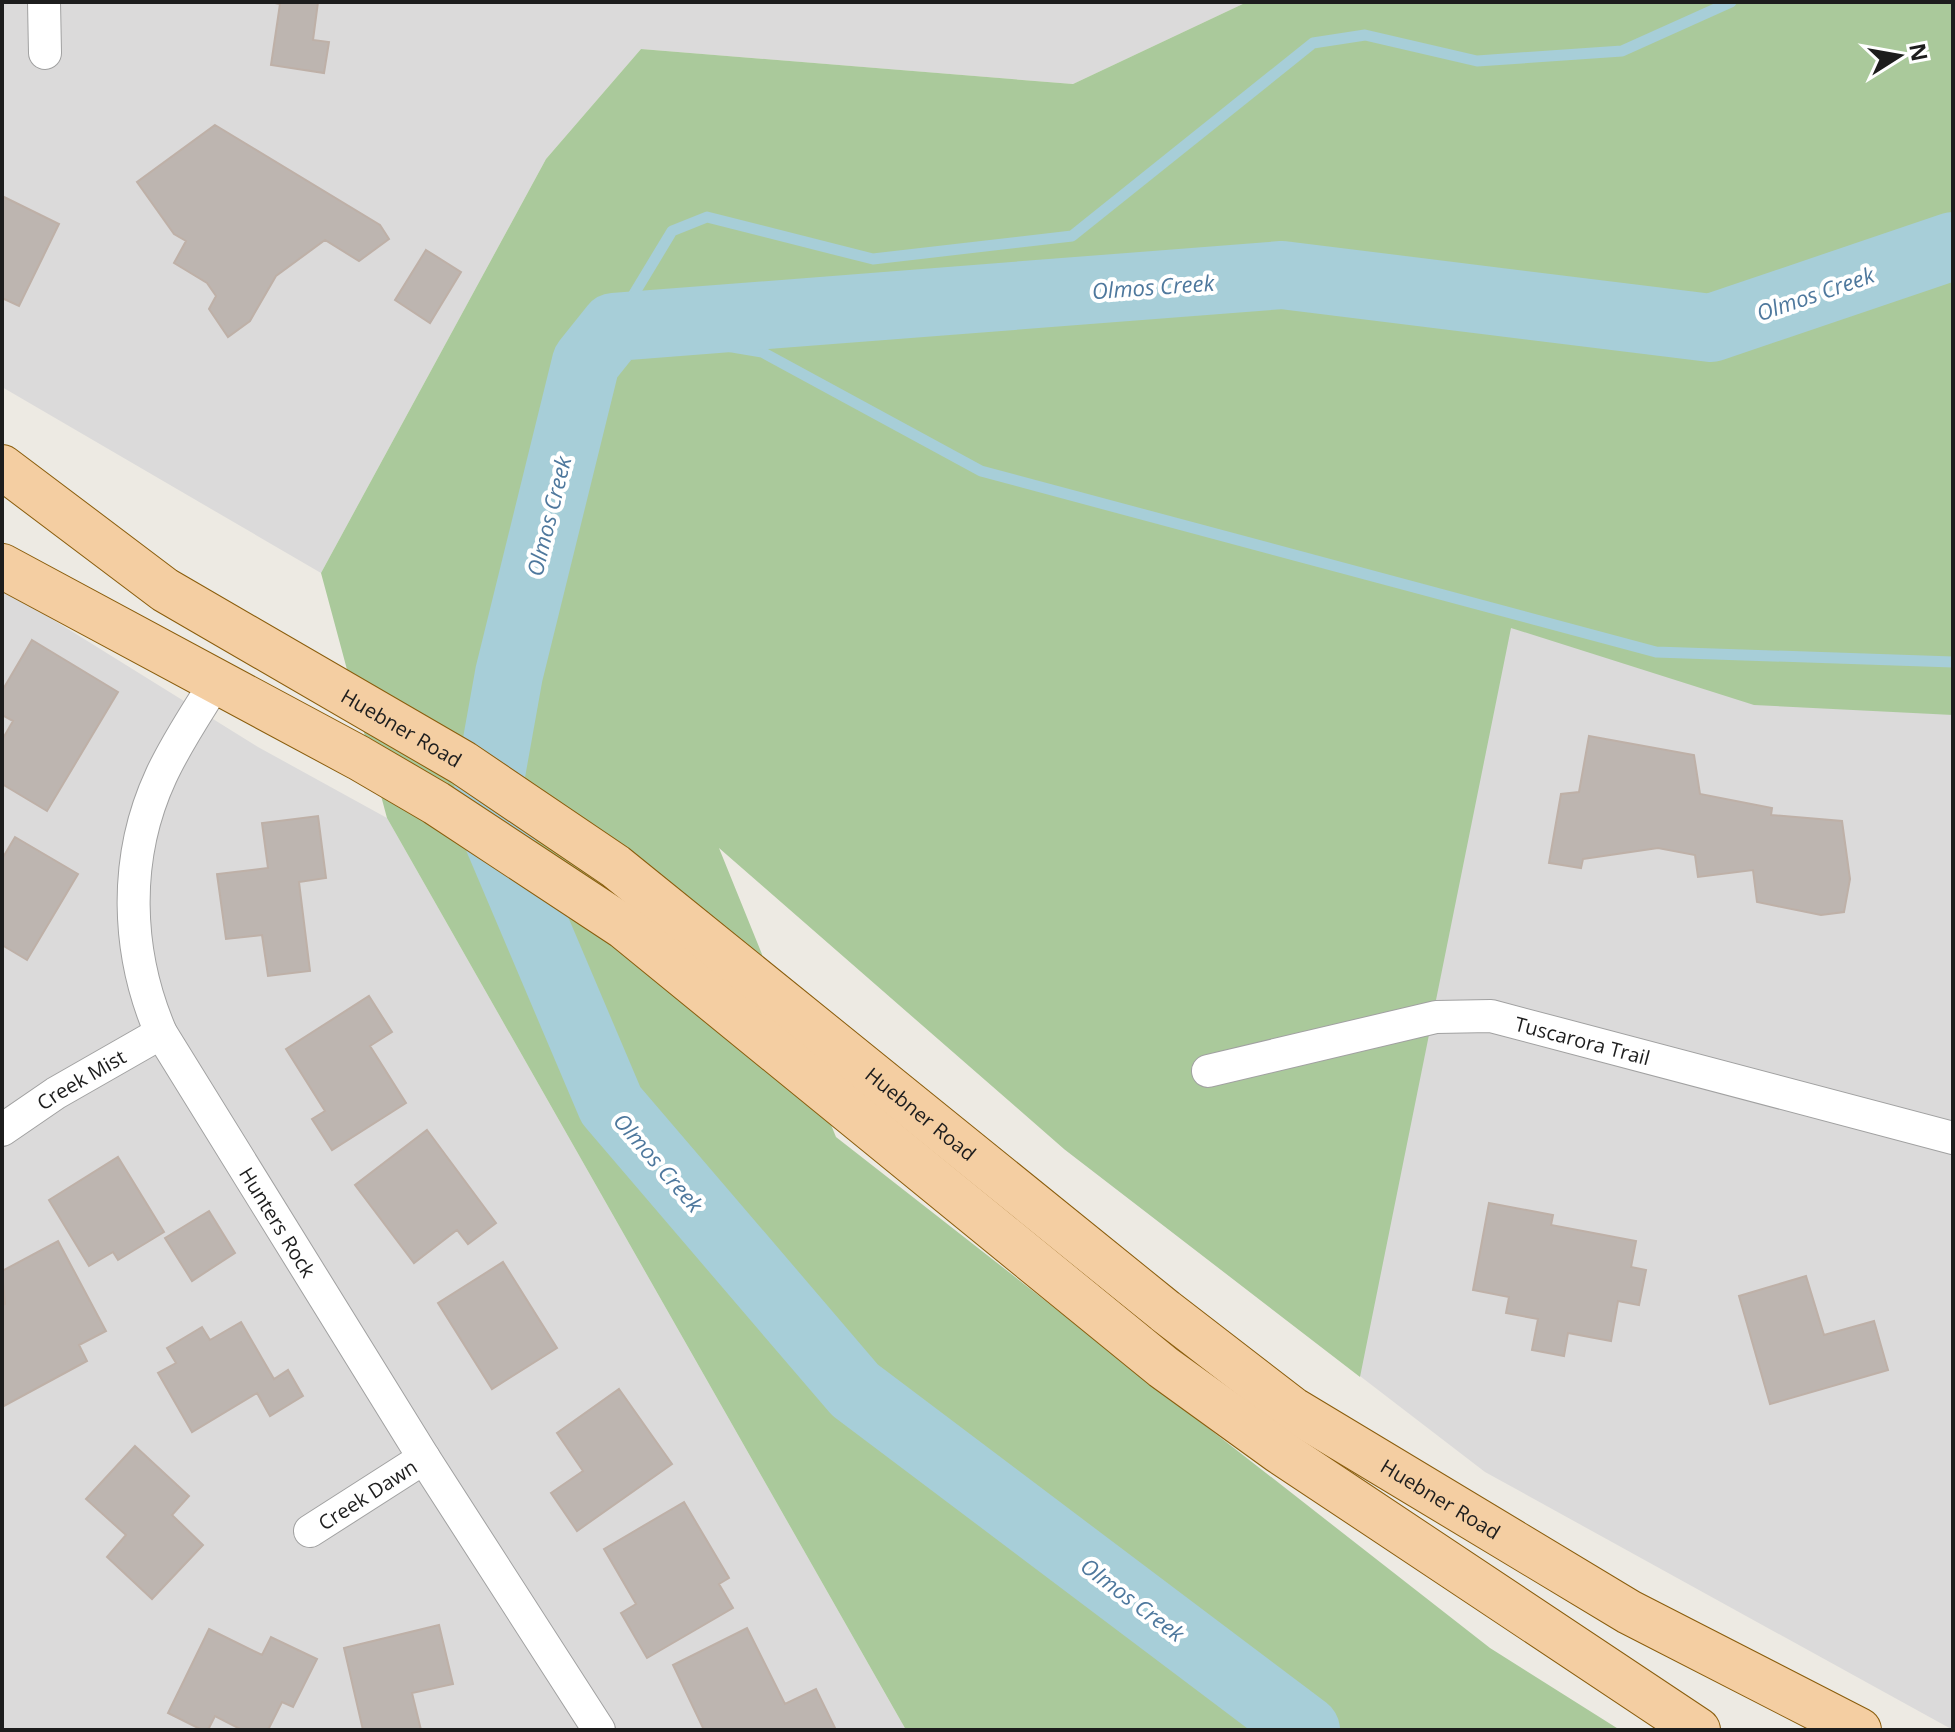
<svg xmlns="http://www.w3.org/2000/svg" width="1955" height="1732" font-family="'Open Sans',sans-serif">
<rect width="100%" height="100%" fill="#edeae3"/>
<path fill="#dbdada" d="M2,2H1247L1073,84L641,49L546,159L321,573L2,387Z
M1953,354V1730L1485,1472L1064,1149L1348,419Z
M2,588L258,747L387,818L906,1730H2Z"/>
<path fill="#aac99b" d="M1247,2H1953V715L1754,705L1511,628L1360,1377L1064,1149L719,848L836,1137L1490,1648L1620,1730H906L387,818L321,573L546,159L641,49L1073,84Z"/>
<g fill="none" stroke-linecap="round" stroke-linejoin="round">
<path stroke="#a7ced8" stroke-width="11" d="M1731,2L1622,51L1477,61L1365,35L1313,43L1072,236L873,259L707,217L672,231L614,327L762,352L981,471L1656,652L1953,662"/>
<path stroke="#a7ced8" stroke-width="68" d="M1306,1730L855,1390L611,1105L485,808L509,674L586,362L614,327L1282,275L1711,328L1953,246"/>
</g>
<path fill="#bdb5b0" stroke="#beb0a7" stroke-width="2" d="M270,2H318L313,40L329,42L324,73L271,65L280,4Z
M215,125L380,225L389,239L359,261L325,240L276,276L250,321L228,337L209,309L216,296L207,283L174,263L186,241L174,234L137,182Z
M2,196L59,224L19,306L2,298Z
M426,250L461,272L430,323L395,300Z
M32,640L118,692L47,811L2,784V740L13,721L2,715V691Z
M1589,736L1694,755L1700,794L1772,808L1771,815L1842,821L1850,879L1844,912L1821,915L1757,902L1753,870L1698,877L1695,855L1658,848L1583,859L1581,868L1549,863L1561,794L1579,792Z
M318,816L326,878L299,882L310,971L268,976L262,935L226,939L217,874L268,868L262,823Z
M15,837L78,874L27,960L2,945V859Z
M369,996L392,1032L370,1046L406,1103L332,1150L312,1119L325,1111L286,1049Z
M427,1130L496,1223L468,1244L457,1230L414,1263L355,1185Z
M118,1157L164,1232L118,1260L113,1252L89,1266L49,1200Z
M1489,1203L1553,1215L1551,1225L1636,1241L1631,1267L1646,1270L1639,1305L1618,1301L1611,1341L1568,1333L1564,1356L1532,1350L1538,1319L1506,1313L1509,1297L1473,1290Z
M209,1211L235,1253L192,1281L165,1238Z
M58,1241L106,1331L79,1345L87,1361L2,1407V1305L5,1304L2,1271Z
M503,1262L557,1348L492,1389L438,1303Z
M1806,1276L1824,1335L1874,1321L1888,1370L1770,1404L1739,1296Z
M241,1322L274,1379L288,1370L303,1396L270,1416L257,1393L192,1432L158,1373L176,1363L167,1348L202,1327L210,1340Z
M619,1389L672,1464L577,1531L551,1493L583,1471L557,1433Z
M135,1446L189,1496L172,1515L203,1545L152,1599L107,1557L126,1535L86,1499Z
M684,1502L729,1578L719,1584L733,1608L647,1658L621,1613L636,1604L604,1549Z
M439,1625L453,1684L412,1693L421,1730H363L344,1648Z
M747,1628L785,1704L816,1689L836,1730H704L673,1665Z
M209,1629L262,1655L271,1637L317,1659L293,1707L282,1702L268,1730H242L215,1716L208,1730H202L168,1713Z"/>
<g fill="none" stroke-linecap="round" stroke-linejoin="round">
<g stroke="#a1a1a1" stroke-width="34">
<g id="minor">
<path d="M44,2L45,53"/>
<path id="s1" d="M217,680C198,711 176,743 161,776C123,858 126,952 161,1033L424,1458L599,1730"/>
<path id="s2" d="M1208,1071L1436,1017L1491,1016L1953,1138"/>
<path id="s3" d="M2,1130L56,1093L161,1033"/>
<path id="s4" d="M310,1531L424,1458"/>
</g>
</g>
<g stroke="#8a5d0c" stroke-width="46">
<g id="primary">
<path id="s5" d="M2,467L165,590L463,763L615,866L1165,1311L1292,1409L1629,1612L1859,1730"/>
<path d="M2,566L359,758L436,803L624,927L1163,1367L1279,1451L1698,1730"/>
</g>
</g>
<use href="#minor" stroke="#fff" stroke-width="32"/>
<use href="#primary" stroke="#f4cea2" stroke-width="44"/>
</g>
<g text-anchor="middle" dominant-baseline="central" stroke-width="8" stroke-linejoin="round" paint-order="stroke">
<g font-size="20" fill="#1d1d1d" stroke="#fff">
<text stroke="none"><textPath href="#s5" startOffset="478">Huebner Road</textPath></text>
<text stroke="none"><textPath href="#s2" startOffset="384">Tuscarora Trail</textPath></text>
<text stroke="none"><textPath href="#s3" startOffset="94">Creek Mist</textPath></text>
<text stroke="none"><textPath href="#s5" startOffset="1126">Huebner Road</textPath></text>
<text stroke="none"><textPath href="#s1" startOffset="598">Hunters Rock</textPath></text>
<text stroke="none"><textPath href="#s4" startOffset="68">Creek Dawn</textPath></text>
<text stroke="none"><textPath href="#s5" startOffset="1774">Huebner Road</textPath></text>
</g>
<g font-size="22" font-style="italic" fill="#4e789d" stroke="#fff">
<text transform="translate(1153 286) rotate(-4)">Olmos Creek</text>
<text transform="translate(1815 293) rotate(-19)">Olmos Creek</text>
<text transform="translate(548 516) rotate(-76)">Olmos Creek</text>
<text transform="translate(659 1162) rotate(49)">Olmos Creek</text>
<text transform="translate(1133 1599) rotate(37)">Olmos Creek</text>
</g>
</g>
<rect width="1955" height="1732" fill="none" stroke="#1d1d1d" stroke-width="8"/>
<g transform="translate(1899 56) rotate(79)" stroke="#ffffff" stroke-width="6" paint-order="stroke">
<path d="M0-6L14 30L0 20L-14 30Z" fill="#1d1d1d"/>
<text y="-12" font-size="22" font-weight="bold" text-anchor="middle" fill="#1d1d1d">N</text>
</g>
</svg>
